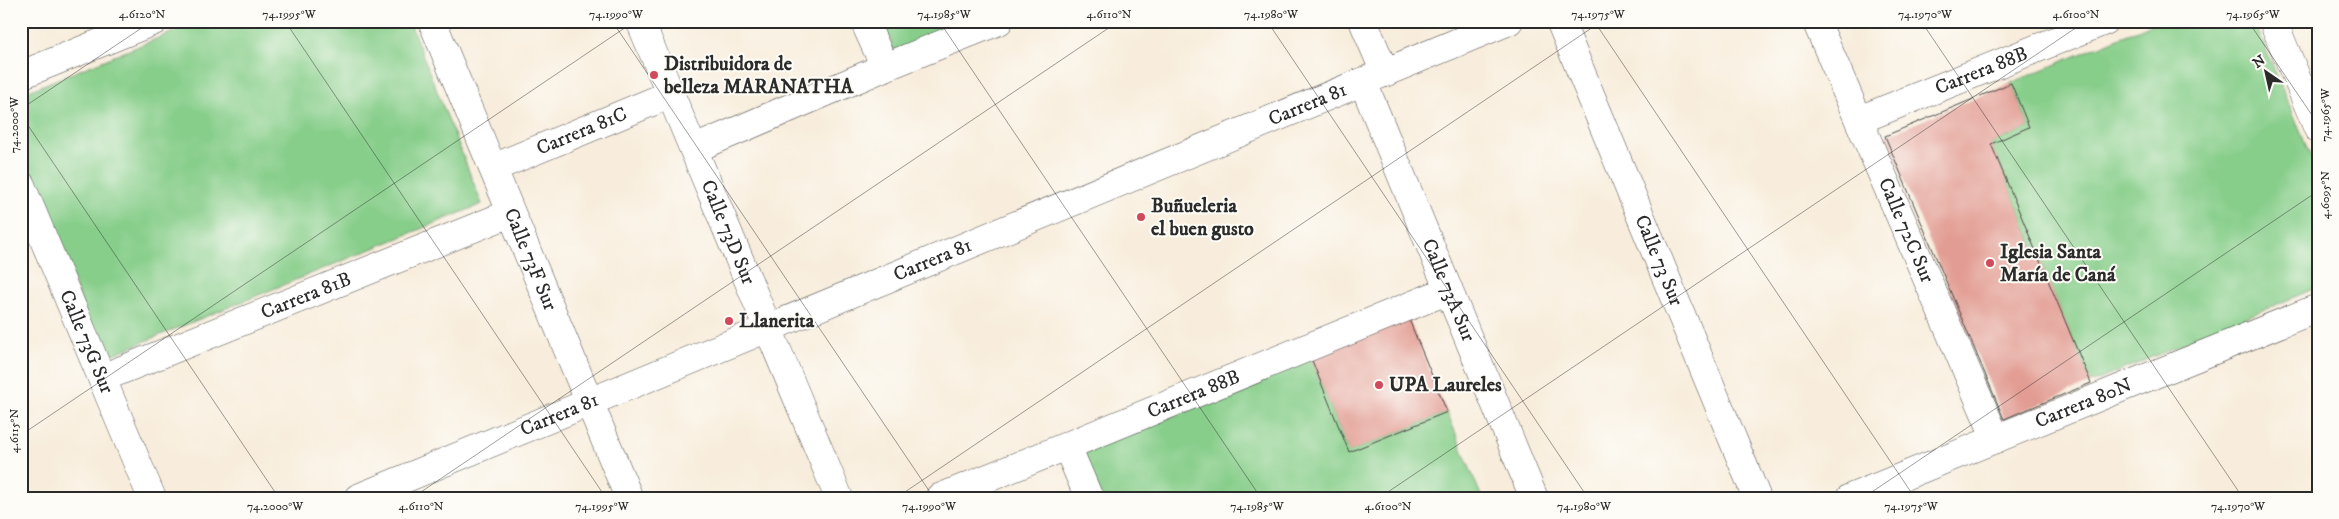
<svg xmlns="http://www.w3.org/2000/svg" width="2339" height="519" font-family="'IM FELL DW Pica',serif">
<rect width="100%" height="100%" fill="#fdfcf7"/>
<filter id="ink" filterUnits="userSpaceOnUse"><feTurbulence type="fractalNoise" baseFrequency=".02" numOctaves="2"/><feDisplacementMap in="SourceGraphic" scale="10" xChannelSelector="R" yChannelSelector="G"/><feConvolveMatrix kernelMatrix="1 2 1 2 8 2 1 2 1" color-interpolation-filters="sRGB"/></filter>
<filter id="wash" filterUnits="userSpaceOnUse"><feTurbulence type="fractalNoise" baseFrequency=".0096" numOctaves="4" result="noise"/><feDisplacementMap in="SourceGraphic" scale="20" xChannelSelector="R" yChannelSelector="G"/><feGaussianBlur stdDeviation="1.12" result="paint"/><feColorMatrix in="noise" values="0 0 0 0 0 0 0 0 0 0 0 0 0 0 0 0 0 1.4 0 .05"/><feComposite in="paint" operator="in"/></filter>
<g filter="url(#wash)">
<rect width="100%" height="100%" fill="#f8eddc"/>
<path fill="#87ce8a" stroke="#597c5a" d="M200,21H409L482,204L104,358L21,152V94Z
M883,21H968L894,51Z
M2159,21H2254L2318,174V287L2091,383L1991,144L2029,127L2011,83Z
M1311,358L1349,452L1447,412L1482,498H1102L1084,453Z"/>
<g id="blocks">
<path fill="#e29c93" d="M2011,83L2029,127L1991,144L2091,383L2004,419L1885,136Z
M1408,317L1447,412L1349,452L1311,358Z"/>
</g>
</g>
<g filter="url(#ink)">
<use href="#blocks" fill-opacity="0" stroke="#4a4846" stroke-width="1"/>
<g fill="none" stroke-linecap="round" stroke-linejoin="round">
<g stroke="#4a4846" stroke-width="29">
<g id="minor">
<path id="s1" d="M432,21L629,498"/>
<path d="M864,21L885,67"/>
<path d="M1363,21L1385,73"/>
<path id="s2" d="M1560,21L1757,498"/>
<path id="s3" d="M1816,21L1996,439"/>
<path d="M2273,21L2318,129"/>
<path d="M21,75L154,21"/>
<path id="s4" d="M1363,82L1534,498"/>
<path id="s5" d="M1859,120L2105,21"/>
<path d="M694,149L885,67L999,21"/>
<path id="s6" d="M493,168L671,94"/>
<path id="s7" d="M21,185L152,498"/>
<path d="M768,328L839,498"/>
<path id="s8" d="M102,378L511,213"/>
<path d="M1067,446L1089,498"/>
<path id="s9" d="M939,498L1449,290"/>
<path id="s10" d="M1850,498L2318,308"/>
</g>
</g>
<g stroke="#4a4846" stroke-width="29">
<g id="tertiary">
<path id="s11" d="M640,21L768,328"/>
<path id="s12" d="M358,498L1509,21"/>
</g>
</g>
<use href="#minor" stroke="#fff" stroke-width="28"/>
<use href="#tertiary" stroke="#fff" stroke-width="28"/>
</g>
</g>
<path fill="none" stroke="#2b2b2b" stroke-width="1" stroke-opacity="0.45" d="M285,21L606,498M612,21L934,498M939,21L1261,498M1267,21L1588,498M1594,21L1915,498M1921,21L2243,498M2248,21L2318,124M21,109L152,21M21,115L279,498M21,435L635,21M412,498L1119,21M896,498L1602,21M1379,498L2086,21M1863,498L2318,191"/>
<g fill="#d1495b" stroke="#fdfcf7" stroke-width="2">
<circle cx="654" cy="75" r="5"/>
<circle cx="1141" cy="217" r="5"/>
<circle cx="1990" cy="263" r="5"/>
<circle cx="729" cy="321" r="5"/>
<circle cx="1379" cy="385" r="5"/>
</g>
<g text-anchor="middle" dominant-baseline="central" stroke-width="4" stroke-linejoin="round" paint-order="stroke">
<g font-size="20" font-weight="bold" fill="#2b2b2b" stroke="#fdfcf7" text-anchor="start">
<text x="664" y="64">Distribuidora de<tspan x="664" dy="23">belleza MARANATHA</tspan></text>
<text x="1151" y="206">Buñueleria<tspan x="1151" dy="23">el buen gusto</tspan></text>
<text x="2000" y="252">Iglesia Santa<tspan x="2000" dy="23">María de Caná</tspan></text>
<text x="739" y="321">Llanerita</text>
<text x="1389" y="385">UPA Laureles</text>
</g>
<g font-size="20" fill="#2b2b2b" stroke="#fdfcf7">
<text stroke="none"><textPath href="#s5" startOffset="132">Carrera 88B</textPath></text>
<text stroke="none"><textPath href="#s12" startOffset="1028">Carrera 81</textPath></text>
<text stroke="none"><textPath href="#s6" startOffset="96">Carrera 81C</textPath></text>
<text stroke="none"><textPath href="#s3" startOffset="228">Calle 72C Sur</textPath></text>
<text stroke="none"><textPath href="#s11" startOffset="229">Calle 73D Sur</textPath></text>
<text stroke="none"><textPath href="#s1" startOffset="258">Calle 73F Sur</textPath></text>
<text stroke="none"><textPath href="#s12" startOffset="622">Carrera 81</textPath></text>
<text stroke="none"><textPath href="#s2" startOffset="259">Calle 73 Sur</textPath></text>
<text stroke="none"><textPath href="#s4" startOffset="225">Calle 73A Sur</textPath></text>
<text stroke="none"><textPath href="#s8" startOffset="220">Carrera 81B</textPath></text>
<text stroke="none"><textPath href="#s7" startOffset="170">Calle 73G Sur</textPath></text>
<text stroke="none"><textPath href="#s9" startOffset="275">Carrera 88B</textPath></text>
<text stroke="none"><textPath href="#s10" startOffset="252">Carrera 80N</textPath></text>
<text stroke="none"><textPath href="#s12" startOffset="218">Carrera 81</textPath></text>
</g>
</g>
<rect width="2339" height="519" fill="none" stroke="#fdfcf7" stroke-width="55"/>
<g transform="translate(2266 72) rotate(326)" stroke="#fdfcf7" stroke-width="4" paint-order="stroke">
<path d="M0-4L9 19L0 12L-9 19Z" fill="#2b2b2b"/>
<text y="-8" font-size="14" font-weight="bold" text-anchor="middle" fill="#2b2b2b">N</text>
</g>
<rect x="28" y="28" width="2284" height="464" fill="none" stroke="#2b2b2b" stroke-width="2"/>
<g font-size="12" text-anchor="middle" fill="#2b2b2b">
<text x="142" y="18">4.6120°N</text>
<text x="289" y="18">74.1995°W</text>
<text x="616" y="18">74.1990°W</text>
<text x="944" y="18">74.1985°W</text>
<text x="1109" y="18">4.6110°N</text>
<text x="1271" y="18">74.1980°W</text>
<text x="1598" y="18">74.1975°W</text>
<text x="1925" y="18">74.1970°W</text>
<text x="2076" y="18">4.6100°N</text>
<text x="2253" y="18">74.1965°W</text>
<text transform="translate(2325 115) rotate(-90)" y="4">74.1965°W</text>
<text transform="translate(14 125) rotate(-90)" y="4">74.2000°W</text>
<text transform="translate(2325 195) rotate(-90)" y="4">4.6095°N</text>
<text transform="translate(14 431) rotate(-90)" y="4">4.6115°N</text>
<text x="275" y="510">74.2000°W</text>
<text x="421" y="510">4.6110°N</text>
<text x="602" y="510">74.1995°W</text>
<text x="929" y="510">74.1990°W</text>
<text x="1257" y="510">74.1985°W</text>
<text x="1388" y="510">4.6100°N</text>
<text x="1584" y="510">74.1980°W</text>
<text x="1911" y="510">74.1975°W</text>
<text x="2238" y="510">74.1970°W</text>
</g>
</svg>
